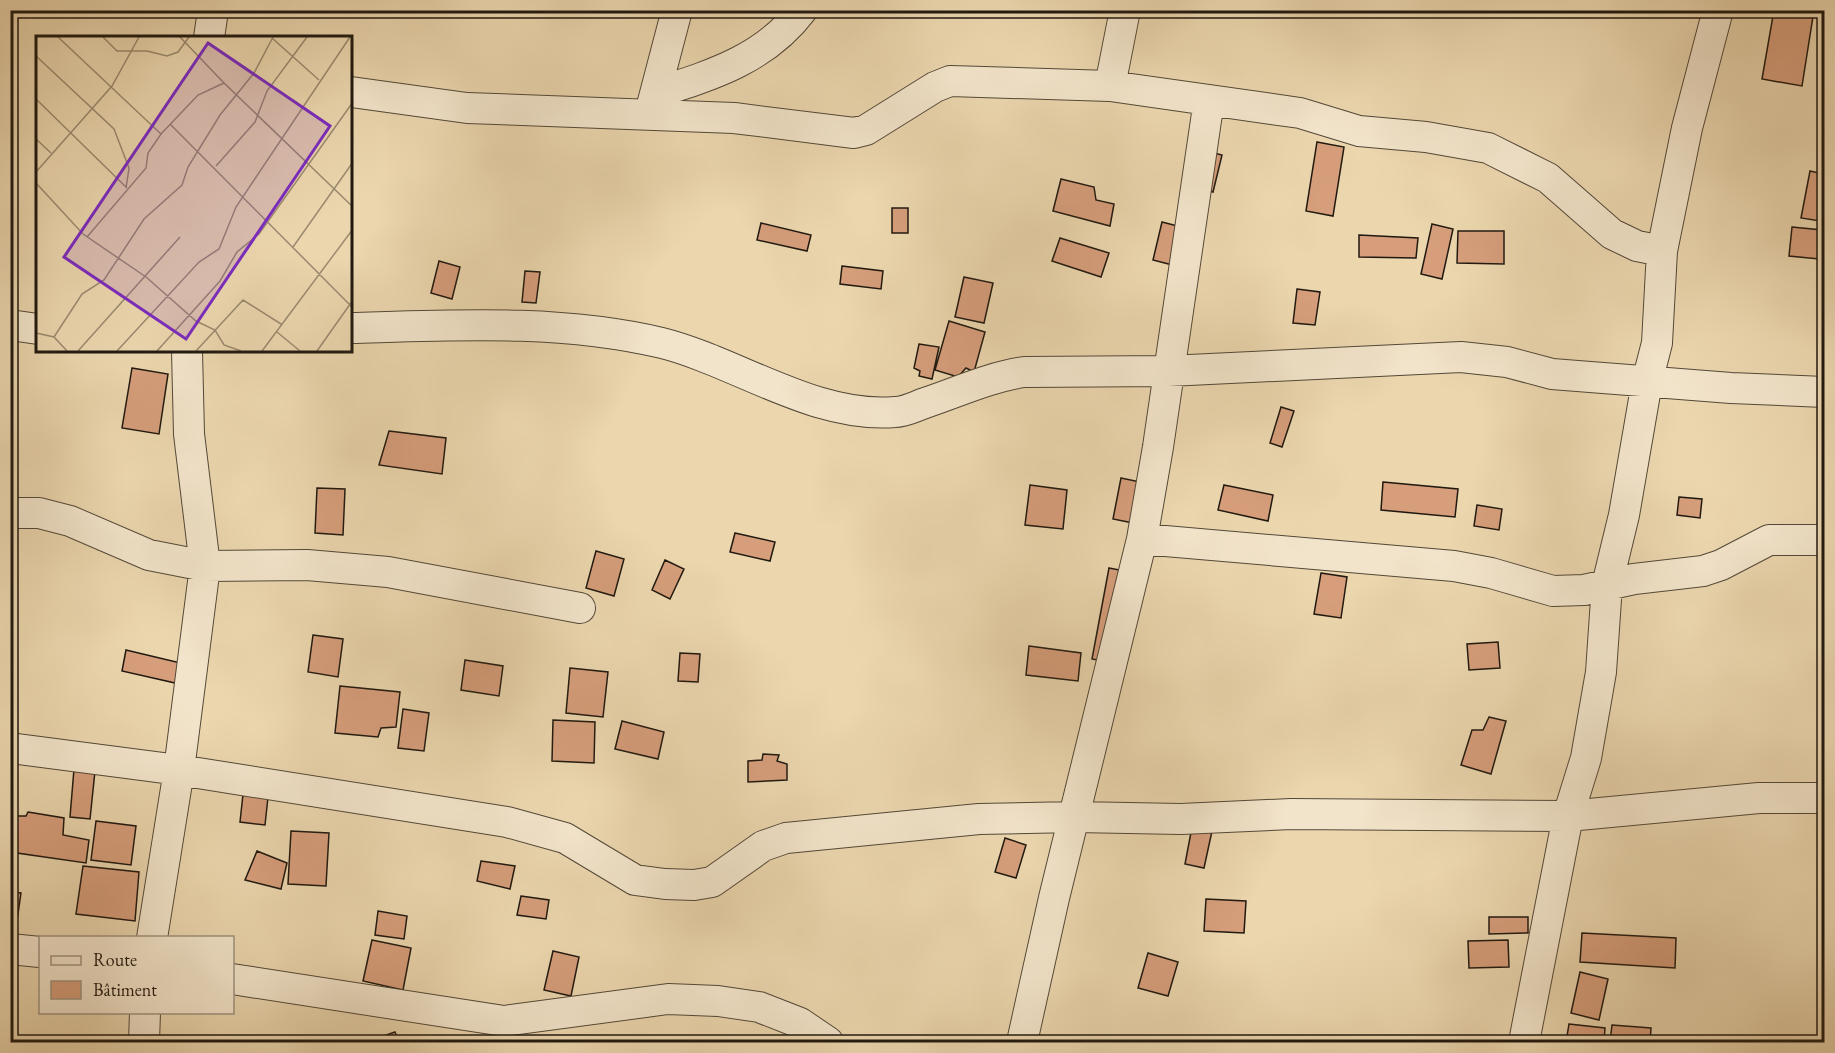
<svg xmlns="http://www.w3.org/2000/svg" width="1835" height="1053" font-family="'EB Garamond',serif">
<rect width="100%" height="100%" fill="#ebd6ae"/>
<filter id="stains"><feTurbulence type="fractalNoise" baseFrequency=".00333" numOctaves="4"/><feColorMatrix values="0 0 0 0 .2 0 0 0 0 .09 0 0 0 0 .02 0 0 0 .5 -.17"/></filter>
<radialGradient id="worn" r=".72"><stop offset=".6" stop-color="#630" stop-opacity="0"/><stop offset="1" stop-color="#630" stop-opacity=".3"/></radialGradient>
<path fill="#d69e7b" stroke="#201910" stroke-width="1.5" d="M1202,10H1239L1238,17Z
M1774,10H1814L1802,86L1762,79Z
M1317,142L1344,147L1333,216L1306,211Z
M1202,150L1222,155L1213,192L1193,187Z
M1810,171L1824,174V196L1820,221L1801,218Z
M1061,179L1094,187L1096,200L1114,204L1110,226L1053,211Z
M892,208H908V233H892Z
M1162,222L1193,230L1184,268L1153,260Z
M761,223L811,235L807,251L757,240Z
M1432,224L1453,229L1442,279L1421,274Z
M1792,227L1822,230L1819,259L1789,256Z
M1458,231H1504V264L1457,263Z
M1359,235L1418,238L1416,258L1359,257Z
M1060,238L1109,253L1101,277L1052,261Z
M439,261L460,267L452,299L431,293Z
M842,266L883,271L881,289L840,284Z
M525,271L540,272L536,303L522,302Z
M964,277L993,283L984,323L955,317Z
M1297,289L1320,292L1315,325L1293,323Z
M949,321L985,332L974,372L966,368L958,377L935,370Z
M919,344L939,347L932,379L919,376L920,371L914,368Z
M132,368L168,374L159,434L122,428Z
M1281,407L1294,411L1282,447L1270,443Z
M389,431L446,438L442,474L379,465Z
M1121,478L1150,484L1143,525L1113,519Z
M1383,482L1458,489L1455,517L1381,510Z
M1030,485L1067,490L1063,529L1025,525Z
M1224,485L1273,495L1268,521L1218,510Z
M317,488L345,489L343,535L315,533Z
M1679,497L1702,499L1700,518L1677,515Z
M1477,505L1502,509L1499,530L1474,526Z
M735,533L775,542L770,561L730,552Z
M596,551L624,559L614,596L586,588Z
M665,560L684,569L670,599L652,590Z
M1109,568L1140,574L1123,665L1092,659Z
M1321,573L1347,577L1341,618L1314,614Z
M313,635L343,639L338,677L308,672Z
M1821,636H1824V683H1821Z
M1498,642L1500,668L1469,670L1467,644Z
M1029,646L1081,653L1078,681L1026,675Z
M126,650L189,665L184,685L122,671Z
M680,653L700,654L698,682L678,681Z
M465,660L503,666L499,696L461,690Z
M570,668L608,672L603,717L566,713Z
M340,686L400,692L396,727L381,728L378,737L335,733Z
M403,709L429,713L424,751L398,748Z
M1489,717L1506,721L1491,774L1461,765L1472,730H1483Z
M553,720L595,722L594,763L552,761Z
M622,721L664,732L658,759L615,749Z
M763,754L779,755L777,761L787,764V780L748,782V761L762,760Z
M74,769L95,771L90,819L70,817Z
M244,785L269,788L265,825L240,822Z
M28,812L64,818L63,835L89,840L86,863L10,852L12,816H26Z
M96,821L136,826L131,865L91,860Z
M1192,827L1212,831L1204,868L1185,864Z
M291,831L329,833L326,886L288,884Z
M1005,838L1026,845L1016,878L995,872Z
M257,851L287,863L281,889L245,880Z
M481,861L515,866L510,889L477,881Z
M83,866L139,872L135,921L76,914Z
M10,892L21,893L17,921L10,920Z
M521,896L549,900L546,919L517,915Z
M1206,899L1246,901L1244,933L1204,931Z
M378,911L407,916L404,939L375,935Z
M1489,917H1528V933L1489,934Z
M1582,933L1676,938L1675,968L1580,962Z
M372,940L411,948L403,990L363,981Z
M1508,940L1509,967L1469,968L1468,941Z
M553,951L579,957L571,996L544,990Z
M1148,953L1178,962L1168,996L1138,988Z
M1580,972L1608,979L1599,1020L1571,1013Z
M1569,1024L1605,1028L1604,1042H1566Z
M1612,1025L1651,1028L1650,1042H1610Z
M395,1032L399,1042H373L372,1040Z"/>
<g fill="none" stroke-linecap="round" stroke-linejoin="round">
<g stroke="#534838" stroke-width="32">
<path id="minor" d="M209,38L213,10
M1110,86L1125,10
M351,92L467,108L734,118L854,133L866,130L935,87L950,81L1110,86L1300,113L1359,131L1426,137L1488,148L1548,178L1612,234L1637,246L1662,251L1657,343L1647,382L1624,515L1607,585L1601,672L1586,758L1568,816L1524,1042
M656,93C712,75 765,59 802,10
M651,109L677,10
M1662,251L1687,128L1718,10
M10,325L38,329
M351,328C455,325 560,319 662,343C737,362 815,419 895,412C905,412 916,406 925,403C958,392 990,377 1024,372L1168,371L1461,357L1507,362L1552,374L1731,388L1824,392
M10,513H39L70,521L149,555L205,566L307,565L388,572L580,608
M1142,539L1454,566L1491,573L1553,591L1584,590L1634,579L1703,571L1721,565L1769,540H1824
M10,748L179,770L507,822L565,838L635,880L665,884L694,885L712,882L763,846L786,838L979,819L1075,817L1181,819L1291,814L1568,816L1759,798H1824
M152,938L179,770L205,566L189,434L187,351
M10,949L40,952
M232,979L504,1021L668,999L718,1001L759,1007L800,1023L828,1042
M144,1042L145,1012
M1022,1042L1054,898L1142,539L1158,447L1209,100"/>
</g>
<use href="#minor" stroke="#f2e4ca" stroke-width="30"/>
</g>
<g transform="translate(36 36)">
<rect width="316" height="316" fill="#ebd6ae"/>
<path fill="none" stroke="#9a8a6f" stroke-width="1.5" d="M22,1L125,98M67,1L81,15H111L131,20L142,16L153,1M144,1L188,47M236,2L283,44M0,20L78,93L93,132L90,152M0,63L91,152M134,88L317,272M0,103L15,117M180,130L219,86L231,55L271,1M0,136L76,50L103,1M0,147L47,198L110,241L160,285L179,294L188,309L205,315M51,201L110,132L112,117L125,98L162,59L188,47L317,171M257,211L317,126M241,296L264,315M0,297L18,301L31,315M18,301L46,258L68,244L108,183L146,149L152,131L184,79L218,37L237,1M42,315L144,201M81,315L163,226L183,213L200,171L314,1M121,315L184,245L201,216L223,198L317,66M160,315L207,264L245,288M226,315L317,193M281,315L317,264"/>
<path fill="#7b2cbf" fill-opacity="0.15" stroke="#7b2cbf" stroke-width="3" d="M172,7L294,90L150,303L28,221Z"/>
<rect width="316" height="316" fill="none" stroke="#201910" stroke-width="3"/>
</g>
<rect width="1835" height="1053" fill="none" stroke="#ebd6ae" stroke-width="36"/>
<rect x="12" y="12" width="1811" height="1029" fill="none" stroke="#201910" stroke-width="3"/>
<rect x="18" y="18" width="1799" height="1017" fill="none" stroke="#201910" stroke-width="1.5"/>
<rect x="39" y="936" width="195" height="78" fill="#f2e4ca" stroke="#9e9380" stroke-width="1.5"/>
<rect x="51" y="956" width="30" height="9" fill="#f2e4ca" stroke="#9e9380" stroke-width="1.5"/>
<text x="93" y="966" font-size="18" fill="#201910">Route</text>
<rect x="51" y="981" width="30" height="18" fill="#d69e7b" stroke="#9e9380" stroke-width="1.5"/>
<text x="93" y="996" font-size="18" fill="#201910">Bâtiment</text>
<rect width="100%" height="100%" filter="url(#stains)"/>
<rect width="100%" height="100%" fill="url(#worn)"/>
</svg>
